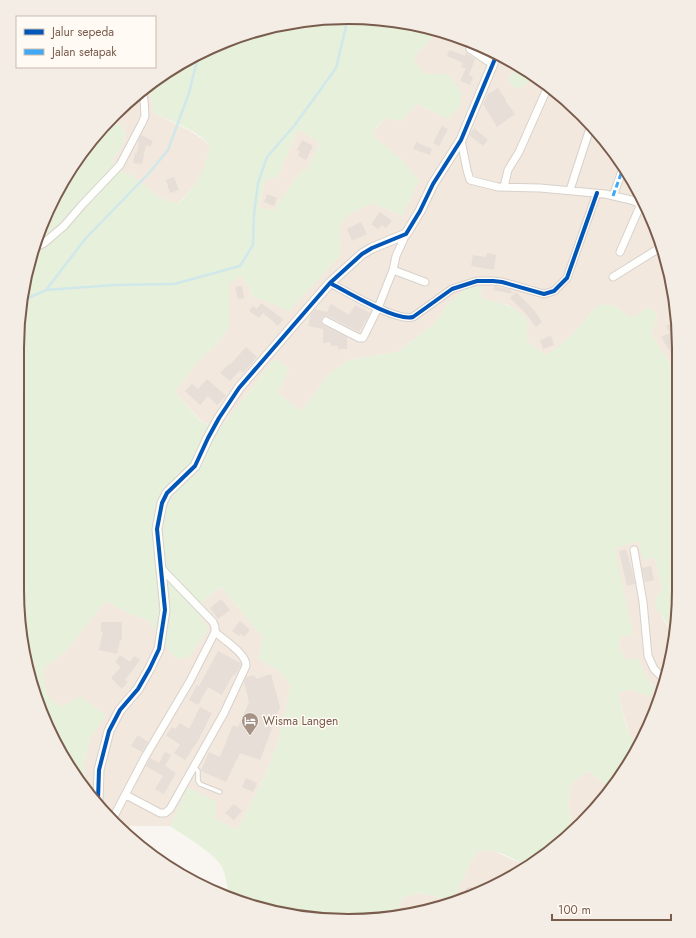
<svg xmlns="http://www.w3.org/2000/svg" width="696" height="938" font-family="Jost,sans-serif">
<rect width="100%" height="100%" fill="#f9f5f0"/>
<path fill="#f2e8de" d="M406,23L455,35L514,61L520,66L512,73L519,89L535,77L566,99L611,147L654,222L676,305L677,373L651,335L657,315L631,318L613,305H598L569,339L556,349L545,355L527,341V321L520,313L508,305L492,302L482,298L481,286L449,302L434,324L397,352L349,360L329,374L301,412L278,393L289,368L275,359L221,427L202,422L175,392L195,365L221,340L229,326L228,283L241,276L246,282L253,297L267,301L270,303L340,256L339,229L342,221L347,215L372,203L403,216L402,160L376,140L374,137L373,134L375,130L384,119L388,118L401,121L417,104L429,110L446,74H425L415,63L414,56L426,45L429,29L407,27Z
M153,82L150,95L154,113L190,131L204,140L210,146L205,169L202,175L194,186L178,204L160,198L130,175L123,173L112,161L123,145L126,133L115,119L147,85Z
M298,129L320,143L307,170H302L273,211L259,207L265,180L278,176Z
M639,541L655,558L662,589L656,598L660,612L664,621L671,631L675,632L668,676L639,745L631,738L623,714L618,693L630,689L635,691L655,689L643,671L639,659H625L620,649L619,637L633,635L614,548Z
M221,587L263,637L258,658L278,670L291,685L279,739L264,778L237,830L215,819L188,788L170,826H130L117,824L85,785L84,761L90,738L106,715L62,707L47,696L43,678L44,668L64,653L106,601L127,612L149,621L175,658H188L208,629L199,615L203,601Z
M589,771L611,789L597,808L573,831L568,802L571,783Z
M483,849L491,850L527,866L474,896L452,901L476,852Z
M420,893L452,901L395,914L403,898Z"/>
<path fill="#e7f0db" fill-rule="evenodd" d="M327,18L391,20L406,23L407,27L429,29L433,36L426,45L414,56L415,63L425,74H446L449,75L462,93L460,107L448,119L417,104L401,121L388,118C381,121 373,129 374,137L402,160L419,180L403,216L372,203C337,220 339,218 340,256L289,311C277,306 266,300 253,297L246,282L241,276L229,283V326L221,340L195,365L175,392L201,422L221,427L275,359L289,368L278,393L301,412L329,374L349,360L397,352L434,324L449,302L467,288L481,286L482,298C494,303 524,306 527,322C528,328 527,335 527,341L545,355C567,343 582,324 598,305H613L631,318L649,307L657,314L651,335L677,373L678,612L675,632L671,631L660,612L655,608L656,598L662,589L655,558L643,560L639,541L615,548L633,635L619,637L620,649L625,659H639L643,671L655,689L648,696L630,689L618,693C621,707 626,737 639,745L635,755L611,789L589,771L571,783L568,802L573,831L549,853L527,866C511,858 494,846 476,852L452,901L420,893L403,898L395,914L370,920L283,915L231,897C226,887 227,877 222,867C217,855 182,834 170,826L188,787L216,802L215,819L237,830L264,778L279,739L291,685L278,670L258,658L263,637L221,587L203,601L199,615L208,629L188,658H175L149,621L127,612L106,601L64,653L44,668L43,678L47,696L62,707L80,696L106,715L90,738L84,761L85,785L61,756L28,676L17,590V483L20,468L19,399L25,375L18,351V347L23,316L20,314L28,263L73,164L115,119L126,133L123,145L112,161L123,173L130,174L160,198L178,204C182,201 185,197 189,192C202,177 205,165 210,146C200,131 170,121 154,113L150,95L153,82L202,51L263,28ZM298,129L320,143L307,170H302L273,211L259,207L265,181L278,176Z
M520,66L535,77L519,89L512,86L508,80L512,73Z
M117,824L130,826L129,838Z"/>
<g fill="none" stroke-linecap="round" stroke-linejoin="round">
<path stroke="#d0e8ea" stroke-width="2.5" d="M46,290L114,285L174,284L240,266L253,245L254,214L258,183L267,157L294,126L336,68L348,18
M22,301L46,290L86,238L150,172L168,150L189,93L199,53"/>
</g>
<path fill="#e6ded7" d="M449,50L465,56L466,53L475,59L469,75L473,77L470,85L460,81L466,68L461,67L463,63L447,56Z
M498,88L506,100H505L515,114L497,127L483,104L488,94Z
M442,126L448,129L439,146L433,143Z
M474,128L488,140L483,146L469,135Z
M141,135L153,141L150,147L146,145L142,164L133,163L135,153H137L139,142L138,141Z
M302,140L313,146L306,160L298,156L300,151L297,150Z
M416,142L432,149L430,155L413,149Z
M174,177L179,190L170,193L166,180Z
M267,194L277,198L274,206L264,202Z
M380,212L392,221L386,228L382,225L378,229L371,224Z
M361,222L367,234L352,241L347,229Z
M487,253L496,255L494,270L471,266L473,255L486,257Z
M242,286L244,298L238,299L235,287Z
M494,286L509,289L514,294L493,290Z
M516,292L534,310L542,322L536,327L527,315L510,298Z
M261,303L283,319L278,326L263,313L259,318L249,311L253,306L257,309Z
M331,304L349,315L355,305L370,313L359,332L328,316L324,317L322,318L321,322L323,325L347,337V349H338V346H331L330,342L323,343V329L308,326L311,314L315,309L327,312Z
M676,320V344L675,342L672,343L676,350L677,363L661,337L670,333L666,326Z
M551,336L554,345L543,349L540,340Z
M246,347L257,357L243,373L240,370L230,381L220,373L229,364L230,365Z
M207,379L226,396L217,405L208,396L200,405L185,391L192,384L198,389Z
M626,549L632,570L635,584L627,586L619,551Z
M651,566L654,580L645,582L642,568Z
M221,599L230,610L218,619L210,608Z
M240,621L250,630L244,637L241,634L239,636L232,631Z
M101,622H122V640H120L117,654L99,650L103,632H101Z
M218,651L241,663V665L235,675H233L222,695L208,687L198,705L189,700L197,685L199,686Z
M120,655L130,662L134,656L140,660L125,680L128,682L122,689L111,678L121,667L115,662Z
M271,674L280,707L260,760L240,753L226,782L201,771V770L209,752L220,757L233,725L238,727L249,702L244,682L246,677L255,675L256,679Z
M200,707L212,713L198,741L185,760L174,753L180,745L166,735L172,727L175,729L180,723L189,729Z
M138,735L148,742L142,752L131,746Z
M165,752L171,755L165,766L176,773L164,794L155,789L163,776L146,766L150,758L159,763Z
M246,778L257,783L253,792L242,787Z
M234,804L242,811L234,820L225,813Z"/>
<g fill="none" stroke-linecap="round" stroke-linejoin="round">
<g stroke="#d7d1cb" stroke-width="5.5">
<path id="service" d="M194,767L198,771V781L200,784L220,792"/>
</g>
<g stroke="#d7d1cb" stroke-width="9">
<path id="minor" d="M469,41L470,49L492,64
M461,140L467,170L470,180L498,187L540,188L605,194L631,200L641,204L651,216
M504,187L508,170L519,152L546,91L549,87
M570,190L591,125
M613,196L622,171
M35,248L44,243L64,226L82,205L120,165L142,123L145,116L144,100L142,90
M620,252L641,204
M393,270L425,282
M613,277L661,247
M330,283C347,292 397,322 413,317L452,289L477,281H493L502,282L544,294L554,291L567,278L597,193
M326,321L359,338H363L378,308L393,270L396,256L406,234
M634,550L643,602L648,656L654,669L666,681
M126,795L160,813H165L170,809L224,713L246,666C247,654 224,640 215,632
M113,818L145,757L190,681L215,632V627L213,622L160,567
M468,897L470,892"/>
</g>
<g stroke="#d7d1cb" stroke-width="11">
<path id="tertiary" d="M98,800L99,770L109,731L120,710L138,689L150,668L159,649L165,610L157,529L162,503L167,493L195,466L208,438L219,418L239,388L330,283L362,254L372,248L406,234L420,211L433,184L461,140L497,54"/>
</g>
<use href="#service" stroke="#fefefd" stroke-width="3.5"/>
<use href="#minor" stroke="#fefefd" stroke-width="7"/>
<use href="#tertiary" stroke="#fefefd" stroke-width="9"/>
<path stroke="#3fa9f5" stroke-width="3" stroke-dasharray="6 3" stroke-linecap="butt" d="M613,196L622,171"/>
<g stroke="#fffaf3" stroke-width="6">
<path id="cycleway" d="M330,283C347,292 397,322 413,317L452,289L477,281H493L502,282L544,294L554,291L567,278L597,193
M98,800L99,770L109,731L120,710L138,689L150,668L159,649L165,610L157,529L162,503L167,493L195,466L208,438L219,418L239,388L330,283L362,254L372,248L406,234L420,211L433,184L461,140L497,54"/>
</g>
<use href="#cycleway" stroke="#0057b8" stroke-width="4"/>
</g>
<defs>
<g id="hotel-pin" transform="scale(0.9)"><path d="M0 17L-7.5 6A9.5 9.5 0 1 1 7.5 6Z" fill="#a69286" stroke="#fffaf3"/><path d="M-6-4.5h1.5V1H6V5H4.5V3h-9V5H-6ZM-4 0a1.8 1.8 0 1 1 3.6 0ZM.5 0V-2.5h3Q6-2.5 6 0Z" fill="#fff"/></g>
</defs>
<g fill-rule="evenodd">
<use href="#hotel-pin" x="250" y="721"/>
</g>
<g text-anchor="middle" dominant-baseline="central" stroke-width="3" stroke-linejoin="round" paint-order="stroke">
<g font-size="12" fill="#7a5c4d" stroke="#fffaf3" text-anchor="start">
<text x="263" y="721">Wisma Langen</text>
</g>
</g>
<path d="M0 0H696V938H0ZM348 24H348A324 324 0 0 1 672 348V590A324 324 0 0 1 348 914H348A324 324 0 0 1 24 590V348A324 324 0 0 1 348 24Z" fill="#f4ede6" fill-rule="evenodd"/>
<path fill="none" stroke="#7a5c4d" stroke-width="2" d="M348 24H348A324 324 0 0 1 672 348V590A324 324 0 0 1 348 914H348A324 324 0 0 1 24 590V348A324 324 0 0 1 348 24Z"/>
<rect x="16" y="16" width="140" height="52" fill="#fffaf3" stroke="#cabbb1"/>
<rect x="24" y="29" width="20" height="6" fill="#0057b8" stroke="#cabbb1"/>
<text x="52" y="36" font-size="12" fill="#7a5c4d">Jalur sepeda</text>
<rect x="24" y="49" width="20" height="6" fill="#3fa9f5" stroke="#cabbb1"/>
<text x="52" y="56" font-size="12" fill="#7a5c4d">Jalan setapak</text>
<path d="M552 914v6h119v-6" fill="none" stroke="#7a5c4d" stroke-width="2"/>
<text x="558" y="914" font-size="12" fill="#7a5c4d" stroke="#fffaf3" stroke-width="3" paint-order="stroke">100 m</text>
</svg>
